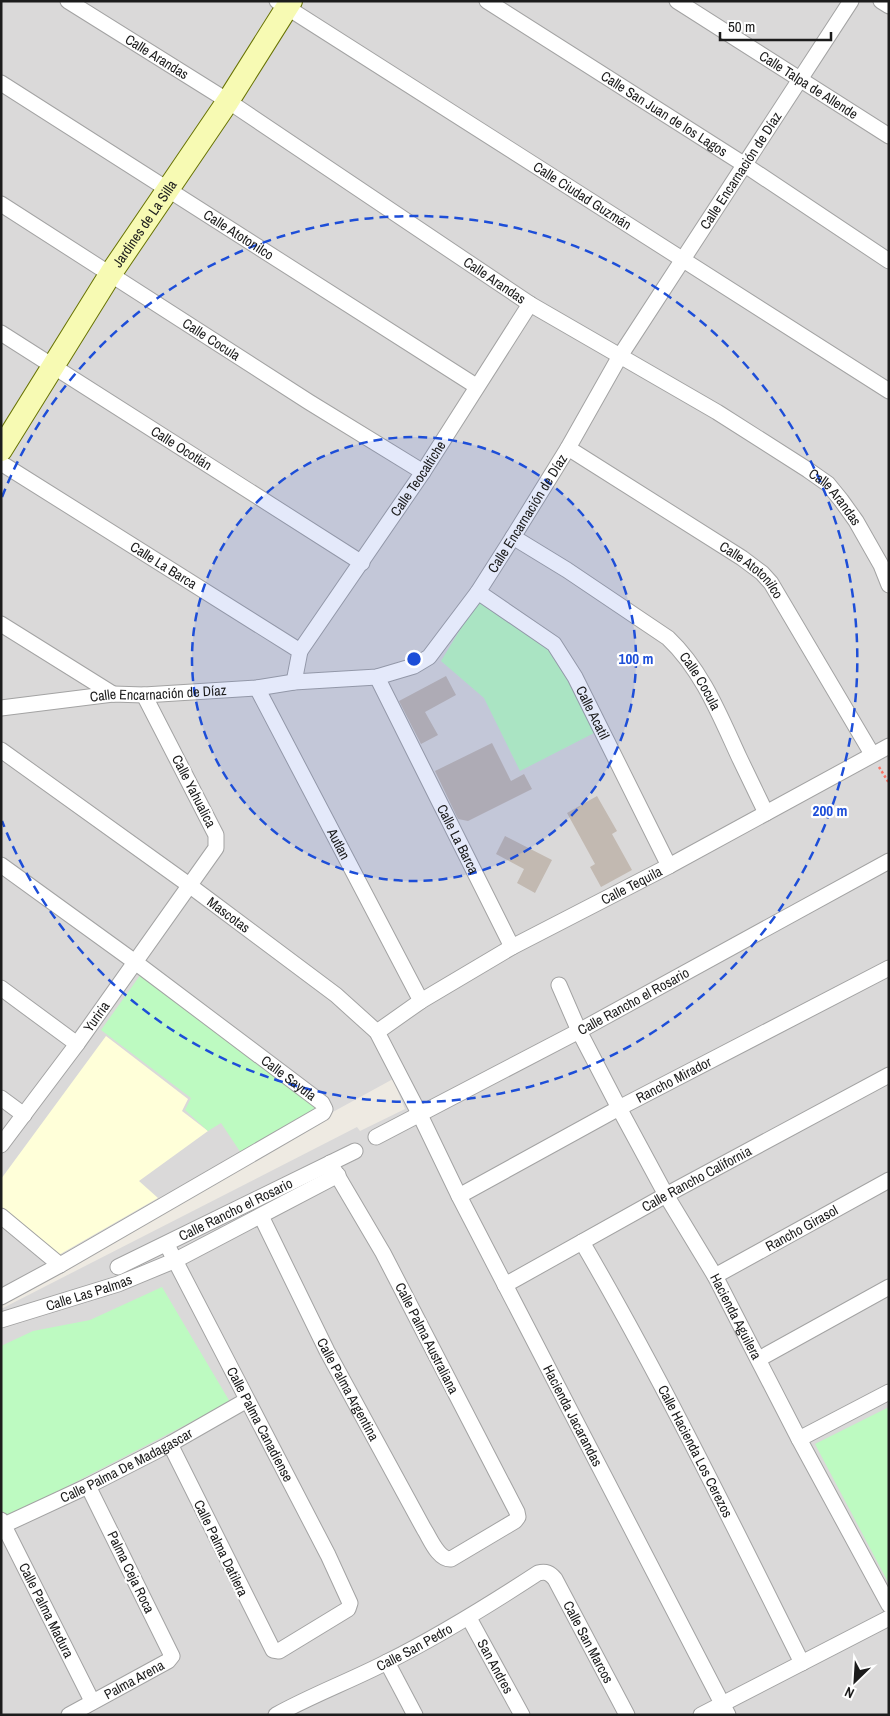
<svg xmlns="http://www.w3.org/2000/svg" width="890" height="1716" font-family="'Archivo Narrow',sans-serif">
<rect width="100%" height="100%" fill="#eeeae2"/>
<path fill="#dad9d9" d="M1,1H889V1715H1V1309L357,1127L360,1131L405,1109L393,1079L1,1294Z"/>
<path fill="#ffffd9" d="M106,1036L188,1099L182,1111L208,1131L139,1181L158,1198L57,1256L1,1213V1179Z"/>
<path fill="#bdfac1" d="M478,600L552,652L596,732L520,771L484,698L441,661Z
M141,974L314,1106L317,1111L241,1153L221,1123L208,1131L185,1110L191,1098L101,1030Z
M162,1287L230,1402L6,1518L1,1509V1346L33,1331L90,1320Z
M889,1407V1584L815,1444Z"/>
<path fill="#c2b9b1" d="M446,676L456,695L425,712L438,735L421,744L399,701Z
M492,743L511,781L524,774L532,789L468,821L458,819L435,771Z
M597,796L617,831L612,834L632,870L601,887L590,867L595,864L567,813Z
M505,836L552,860L535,893L517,883L524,869L496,854Z"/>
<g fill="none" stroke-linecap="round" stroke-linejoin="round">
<g stroke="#a3a3a3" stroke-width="17">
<g id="street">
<path id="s1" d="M68,1L228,101L530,304L717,412L808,470L828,484L841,500L856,521L881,565L889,585"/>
<path id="s2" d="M277,1L889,391"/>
<path id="s3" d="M487,1L745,165L889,261"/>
<path id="s4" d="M677,1L889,136"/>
<path d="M881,1L889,6"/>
<path id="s5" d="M1,83L476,386"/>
<path id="s6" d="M1,204L309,402L423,472"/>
<path id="s7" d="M1,333L362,563"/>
<path id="s8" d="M568,448L742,558L762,573L771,583L872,754"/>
<path id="s9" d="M1,463L300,651L294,682"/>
<path id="s10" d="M513,537L567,570L668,638C702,670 720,716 739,757C748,776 757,794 766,813"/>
<path id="s11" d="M478,592L554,644L575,677L669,866"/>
<path d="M1,624L113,694"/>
<path id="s12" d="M300,651L423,472L530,304"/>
<path id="s13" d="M377,677L512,947"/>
<path id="s14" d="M257,688L421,1001"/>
<path id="s15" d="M1,708L113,694L144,695L257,688L294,682L377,677L414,666L429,657L478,592L513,537L568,448L620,356L851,1"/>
<path id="s16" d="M1,750L189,885L336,995L377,1032L420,1115L459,1196L728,1715"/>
<path id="s17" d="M1,865L135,962L322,1103L325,1109L323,1113L60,1265L1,1297"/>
<path id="s18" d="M559,985L579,1031L619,1108L666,1195L715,1276L799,1439L889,1605"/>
<path d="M1,988L77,1044"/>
<path id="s19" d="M377,1032L421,1001L512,947L669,866L889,746"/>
<path d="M1,1098L24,1115"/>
<path id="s20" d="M376,1137L579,1031L889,861"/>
<path id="s21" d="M1,1145L77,1044L216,848V835L144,695"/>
<path id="s22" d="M459,1196L619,1108L889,968"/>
<path d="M1,1216L60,1265"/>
<path id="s23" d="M261,1216L327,1351L424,1529C430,1538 438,1560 451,1559L515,1521L518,1517L517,1512L383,1253L330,1163"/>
<path id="s24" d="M582,1242C662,1379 731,1521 802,1663"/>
<path id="s25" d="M167,1245L328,1555L350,1603L348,1609L279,1651L273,1650L170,1444"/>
<path id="s26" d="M118,1267L355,1151"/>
<path id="s27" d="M715,1276L889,1180"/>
<path id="s28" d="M505,1285L666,1195L889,1075"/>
<path id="s29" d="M1,1320L118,1284L176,1260L338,1175"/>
<path d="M759,1359L889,1287"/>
<path d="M799,1439L889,1392"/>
<path id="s30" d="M1,1520L92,1701"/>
<path id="s31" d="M4,1525L88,1486L170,1444L247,1400"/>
<path id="s32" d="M469,1618L522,1715"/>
<path d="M387,1662L415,1715"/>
<path id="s33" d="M69,1715L168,1661L172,1656L88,1486"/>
<path id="s34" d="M276,1715C312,1695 350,1681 387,1662C439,1636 489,1605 538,1573C546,1571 550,1573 555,1579L627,1715"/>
<path d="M701,1715L889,1618"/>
</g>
</g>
<g stroke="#687303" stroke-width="24">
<g id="secondary">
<path id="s35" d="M1,450L111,273L228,101L291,1"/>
</g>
</g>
<path stroke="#fb7365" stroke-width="2.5" stroke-dasharray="2.5 2.5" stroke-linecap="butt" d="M879,767L889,783"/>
<use href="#street" stroke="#fff" stroke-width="15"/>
<use href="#secondary" stroke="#f7fab3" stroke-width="22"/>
</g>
<circle cx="414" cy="659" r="222" fill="#1d4ed8" fill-opacity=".12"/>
<g fill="none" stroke="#1d4ed8" stroke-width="2.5" stroke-dasharray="9 6">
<circle cx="414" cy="659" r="222"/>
<path d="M2 497A443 443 0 1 1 2 821"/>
</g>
<g text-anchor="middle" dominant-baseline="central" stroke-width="4.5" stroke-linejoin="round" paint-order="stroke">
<g font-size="14" fill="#1c1c1c" stroke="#fff">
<text stroke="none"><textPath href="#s1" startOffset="105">Calle Arandas</textPath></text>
<text stroke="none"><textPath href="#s4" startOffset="156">Calle Talpa de Allende</textPath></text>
<text stroke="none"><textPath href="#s3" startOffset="210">Calle San Juan de los Lagos</textPath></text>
<text stroke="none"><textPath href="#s15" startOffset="1012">Calle Encarnación de Díaz</textPath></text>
<text stroke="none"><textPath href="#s2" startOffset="362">Calle Ciudad Guzmán</textPath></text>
<text stroke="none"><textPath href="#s35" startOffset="268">Jardines de La Silla</textPath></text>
<text stroke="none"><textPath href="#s5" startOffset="282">Calle Atotonilco</textPath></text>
<text stroke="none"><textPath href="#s1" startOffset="510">Calle Arandas</textPath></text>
<text stroke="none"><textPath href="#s6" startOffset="250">Calle Cocula</textPath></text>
<text stroke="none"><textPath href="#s7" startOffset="214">Calle Ocotlán</textPath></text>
<text stroke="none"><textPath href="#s12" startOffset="209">Calle Teocaltiche</textPath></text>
<text stroke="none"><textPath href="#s1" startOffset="915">Calle Arandas</textPath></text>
<text stroke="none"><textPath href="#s15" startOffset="608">Calle Encarnación de Díaz</textPath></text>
<text stroke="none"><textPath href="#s9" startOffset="192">Calle La Barca</textPath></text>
<text stroke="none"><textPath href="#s8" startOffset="221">Calle Atotonilco</textPath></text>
<text stroke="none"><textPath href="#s10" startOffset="239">Calle Cocula</textPath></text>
<text stroke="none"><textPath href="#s15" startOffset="158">Calle Encarnación de Díaz</textPath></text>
<text stroke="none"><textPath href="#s11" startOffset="171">Calle Acatil</textPath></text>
<text transform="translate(194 791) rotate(63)">Calle Yahualica</text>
<text stroke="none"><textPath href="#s13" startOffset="181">Calle La Barca</textPath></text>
<text stroke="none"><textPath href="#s14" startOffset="176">Autlan</textPath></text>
<text stroke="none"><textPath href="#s19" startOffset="294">Calle Tequila</textPath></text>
<text stroke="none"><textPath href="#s16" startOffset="281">Mascotas</textPath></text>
<text stroke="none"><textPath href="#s20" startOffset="291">Calle Rancho el Rosario</textPath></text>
<text stroke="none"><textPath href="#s21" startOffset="160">Yuriria</textPath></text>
<text stroke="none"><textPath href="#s17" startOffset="358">Calle Sayula</textPath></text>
<text stroke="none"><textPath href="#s22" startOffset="244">Rancho Mirador</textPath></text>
<text stroke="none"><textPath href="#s28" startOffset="219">Calle Rancho California</textPath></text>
<text stroke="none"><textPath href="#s26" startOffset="131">Calle Rancho el Rosario</textPath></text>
<text stroke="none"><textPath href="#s27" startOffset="99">Rancho Girasol</textPath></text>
<text stroke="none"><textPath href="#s29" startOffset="92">Calle Las Palmas</textPath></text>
<text stroke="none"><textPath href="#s18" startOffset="376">Hacienda Aguilera</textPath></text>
<text transform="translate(427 1338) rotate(63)">Calle Palma Australiana</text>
<text stroke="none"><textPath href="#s23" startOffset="194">Calle Palma Argentina</textPath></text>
<text stroke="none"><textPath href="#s16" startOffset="901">Hacienda Jacarandas</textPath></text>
<text stroke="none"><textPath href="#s25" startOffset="202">Calle Palma Canadiense</textPath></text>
<text stroke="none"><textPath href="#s24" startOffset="238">Calle Hacienda Los Cerezos</textPath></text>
<text stroke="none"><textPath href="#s31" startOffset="136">Calle Palma De Madagascar</textPath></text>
<text transform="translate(221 1548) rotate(64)">Calle Palma Datilera</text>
<text transform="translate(131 1572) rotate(64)">Palma Ceja Roca</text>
<text stroke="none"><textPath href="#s30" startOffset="101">Calle Palma Madura</textPath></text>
<text stroke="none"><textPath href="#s34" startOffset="389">Calle San Marcos</textPath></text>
<text stroke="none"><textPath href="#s34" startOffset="154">Calle San Pedro</textPath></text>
<text stroke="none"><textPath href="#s32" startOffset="55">San Andres</textPath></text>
<text stroke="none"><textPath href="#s33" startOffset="74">Palma Arena</textPath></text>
</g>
</g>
<circle cx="414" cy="659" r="8" fill="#1d4ed8" stroke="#fff" stroke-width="2.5"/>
<g font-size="15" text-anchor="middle" font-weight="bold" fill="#1d4ed8" stroke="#fff" stroke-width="4.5" stroke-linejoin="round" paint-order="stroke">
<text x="636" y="664">100 m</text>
<text x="830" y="816">200 m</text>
</g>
<rect width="890" height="1716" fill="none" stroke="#1c1c1c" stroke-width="5"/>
<g transform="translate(855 1681) rotate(205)" stroke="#ffffff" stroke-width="4" paint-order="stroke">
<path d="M0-4L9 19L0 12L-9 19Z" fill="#1c1c1c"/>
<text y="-8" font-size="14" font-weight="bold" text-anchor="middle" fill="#1c1c1c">N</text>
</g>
<path d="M720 32v8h111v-8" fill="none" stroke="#1c1c1c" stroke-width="2.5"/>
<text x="728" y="32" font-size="15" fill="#1c1c1c" stroke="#ffffff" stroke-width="4" paint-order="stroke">50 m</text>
</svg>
